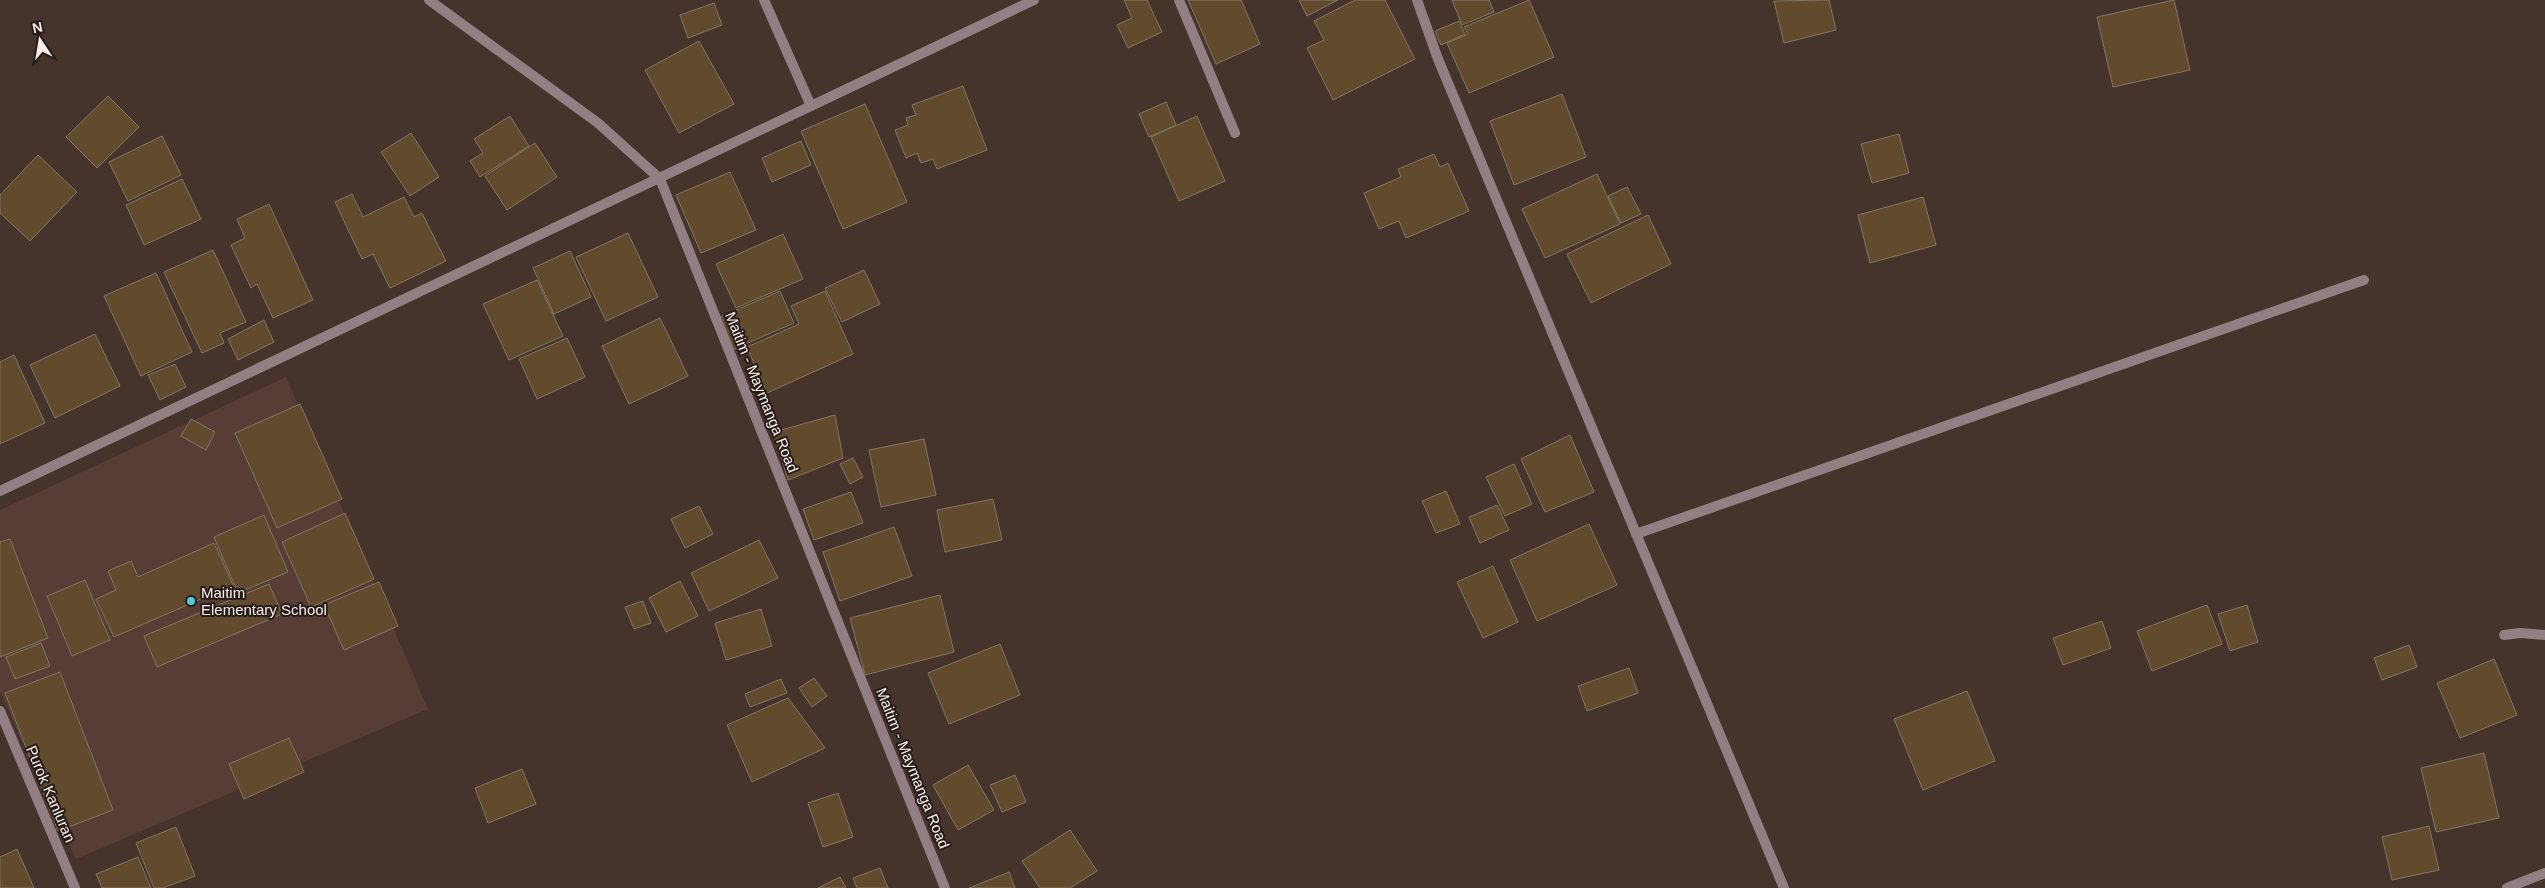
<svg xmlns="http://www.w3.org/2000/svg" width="2545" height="888" font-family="Helvetica,sans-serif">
<rect width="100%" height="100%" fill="#46332c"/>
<path fill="#573d35" d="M286,377L428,709L76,859L0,692V510Z"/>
<path fill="#614b2c" stroke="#837665" d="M1124,0H1147L1162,32L1128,48L1117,25L1132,18Z
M1188,0H1241L1260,44L1216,64Z
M1299,0H1338L1307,16Z
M1355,0H1385L1415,59L1333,100L1307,48L1324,40L1314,21Z
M1452,0H1489L1494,12L1462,25Z
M1529,0L1554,57L1469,93L1447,43L1468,34L1464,27Z
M1829,0L1836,30L1784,43L1774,1Z
M2174,0L2190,70L2113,87L2097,17Z
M714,3L722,25L688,38L680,15Z
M1459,21L1465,34L1441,45L1435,31Z
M699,41L734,104L679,133L645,70Z
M963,86L987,150L937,169L933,159L921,163L917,153L906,158L895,130L908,125L906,118L916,115L912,105Z
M1562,94L1586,157L1514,185L1490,121Z
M108,96L139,127L97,168L66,137Z
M1166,102L1176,125L1149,137L1139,114Z
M865,104L907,202L843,229L801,131Z
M510,116L529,146L480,177L470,161L483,153L474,139Z
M1197,116L1225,181L1179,201L1151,137Z
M411,133L439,177L410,196L381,152Z
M1899,134L1909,173L1872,183L1861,144Z
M162,136L181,175L128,201L109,162Z
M801,141L811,165L772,182L762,158Z
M535,143L557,177L507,210L485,176Z
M1434,154L1440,167L1448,163L1469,211L1406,238L1399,221L1379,229L1364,193L1401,177L1398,169Z
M38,155L77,192L30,241L0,213V195Z
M730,172L756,230L701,253L676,195Z
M1597,174L1620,224L1545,258L1522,209Z
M182,179L201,219L144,245L126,205Z
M1627,187L1641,214L1621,223L1608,196Z
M352,194L363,217L404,197L414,217L422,213L446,261L390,288L373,254L362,259L335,202Z
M1923,197L1936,245L1870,263L1858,215Z
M269,204L313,300L273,318L257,284L251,288L231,245L245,238L237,219Z
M1648,215L1671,264L1591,303L1567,254Z
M628,233L658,297L606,321L576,257Z
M783,234L803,279L736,308L716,264Z
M213,250L246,322L220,333L224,343L202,353L164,272Z
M570,251L591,297L554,314L533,268Z
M864,270L880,304L842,322L825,288Z
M156,273L192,352L141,376L104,296Z
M537,280L563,336L509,360L483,304Z
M780,291L794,323L732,350L718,318Z
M825,291L853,354L767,393L747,347L799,324L791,306Z
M660,318L688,376L629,404L602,346Z
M264,320L274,342L238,360L228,339Z
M95,334L120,386L55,418L30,365Z
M567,338L585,377L537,399L519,359Z
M14,355L45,423L0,444V362Z
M175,364L186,387L160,400L148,375Z
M300,404L342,499L277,528L235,433Z
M835,415L843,458L788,480L774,432Z
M191,419L215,432L206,450L181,436Z
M1570,435L1594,492L1545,512L1521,459Z
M924,439L936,495L881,507L869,450Z
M853,458L863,477L850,484L840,464Z
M1514,464L1532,504L1505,516L1486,477Z
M1446,491L1460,524L1436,533L1422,501Z
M851,492L863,523L814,540L803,509Z
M993,499L1002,540L945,552L937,510Z
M1497,505L1509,530L1480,543L1469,517Z
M699,506L713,534L685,548L671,519Z
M345,513L374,579L311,607L282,542Z
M264,515L288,572L238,593L214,537Z
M1589,524L1617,585L1537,621L1510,560Z
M894,527L912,576L840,601L823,552Z
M10,539L48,638L0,657V542Z
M759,540L778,578L709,611L691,573Z
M214,543L233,585L114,637L96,599L116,590L108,571L131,561L138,577Z
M1493,566L1518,622L1483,638L1457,582Z
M85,580L110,640L72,656L47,596Z
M680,581L698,616L666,632L649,598Z
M379,582L398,626L344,650L324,605Z
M269,584L282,614L157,667L144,636Z
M940,595L954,652L865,675L850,618Z
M643,601L651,623L634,629L625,607Z
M2207,605L2222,644L2152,671L2137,631Z
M2247,605L2258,642L2230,651L2218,614Z
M761,609L772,646L726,660L715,623Z
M2102,621L2111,648L2063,665L2053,638Z
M41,643L50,666L15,679L6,657Z
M1000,644L1020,695L949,724L928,673Z
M2409,645L2417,667L2382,680L2374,658Z
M2494,659L2517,715L2460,738L2437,683Z
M1629,668L1638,693L1587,711L1578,686Z
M60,672L113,810L58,831L5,693Z
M814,678L827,696L812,707L799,688Z
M781,679L787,693L750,707L745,694Z
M1967,691L1995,761L1923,790L1894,719Z
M788,698L825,748L752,782L727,725Z
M289,738L304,772L244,799L229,764Z
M2484,753L2499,818L2436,832L2421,768Z
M968,765L994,810L958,830L933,785Z
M522,769L536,804L488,823L475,788Z
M1015,775L1026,802L1002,812L990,785Z
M838,793L853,837L823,847L808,803Z
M2429,826L2439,870L2392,880L2382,837Z
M176,827L195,876L163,888H154L136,843Z
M1070,830L1097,871L1070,888H1040L1022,861Z
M17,849L34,888H0V857Z
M138,857L151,888H102L96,874Z
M880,868L888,888H857L853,878Z
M1009,872L1015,888H969Z
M840,877L846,888H818Z"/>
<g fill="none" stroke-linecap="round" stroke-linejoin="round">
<path stroke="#937f83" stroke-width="10" d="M764,0L811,106
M1179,0L1235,133
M2504,635L2520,633L2545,635"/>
<path stroke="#937f83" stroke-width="10" d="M429,0L598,123L660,179L945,888
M1417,0L1438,59L1784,888
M0,491L1034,0
M1636,534L2364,280
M0,711L75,888
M2507,888L2545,873"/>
</g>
<circle fill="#55cadf" stroke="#261d1a" stroke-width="2" cx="191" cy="601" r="5"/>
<g text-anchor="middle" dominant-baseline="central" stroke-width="4" stroke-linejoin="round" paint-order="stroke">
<g font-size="15" fill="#faede9" stroke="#261d1a">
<text transform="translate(762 392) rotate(68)">Maitim - Maymanga Road</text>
<text transform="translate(913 768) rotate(68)">Maitim - Maymanga Road</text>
<text transform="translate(51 794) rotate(67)">Purok Kanluran</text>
</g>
<g font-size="15" fill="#faede9" stroke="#261d1a" text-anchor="start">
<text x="201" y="592">Maitim<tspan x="201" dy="17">Elementary School</tspan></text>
</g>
</g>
<g transform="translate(40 40) rotate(348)" stroke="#261d1a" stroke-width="4" paint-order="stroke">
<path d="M0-4L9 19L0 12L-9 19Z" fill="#faede9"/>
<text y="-8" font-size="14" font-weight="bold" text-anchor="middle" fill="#faede9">N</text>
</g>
</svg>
